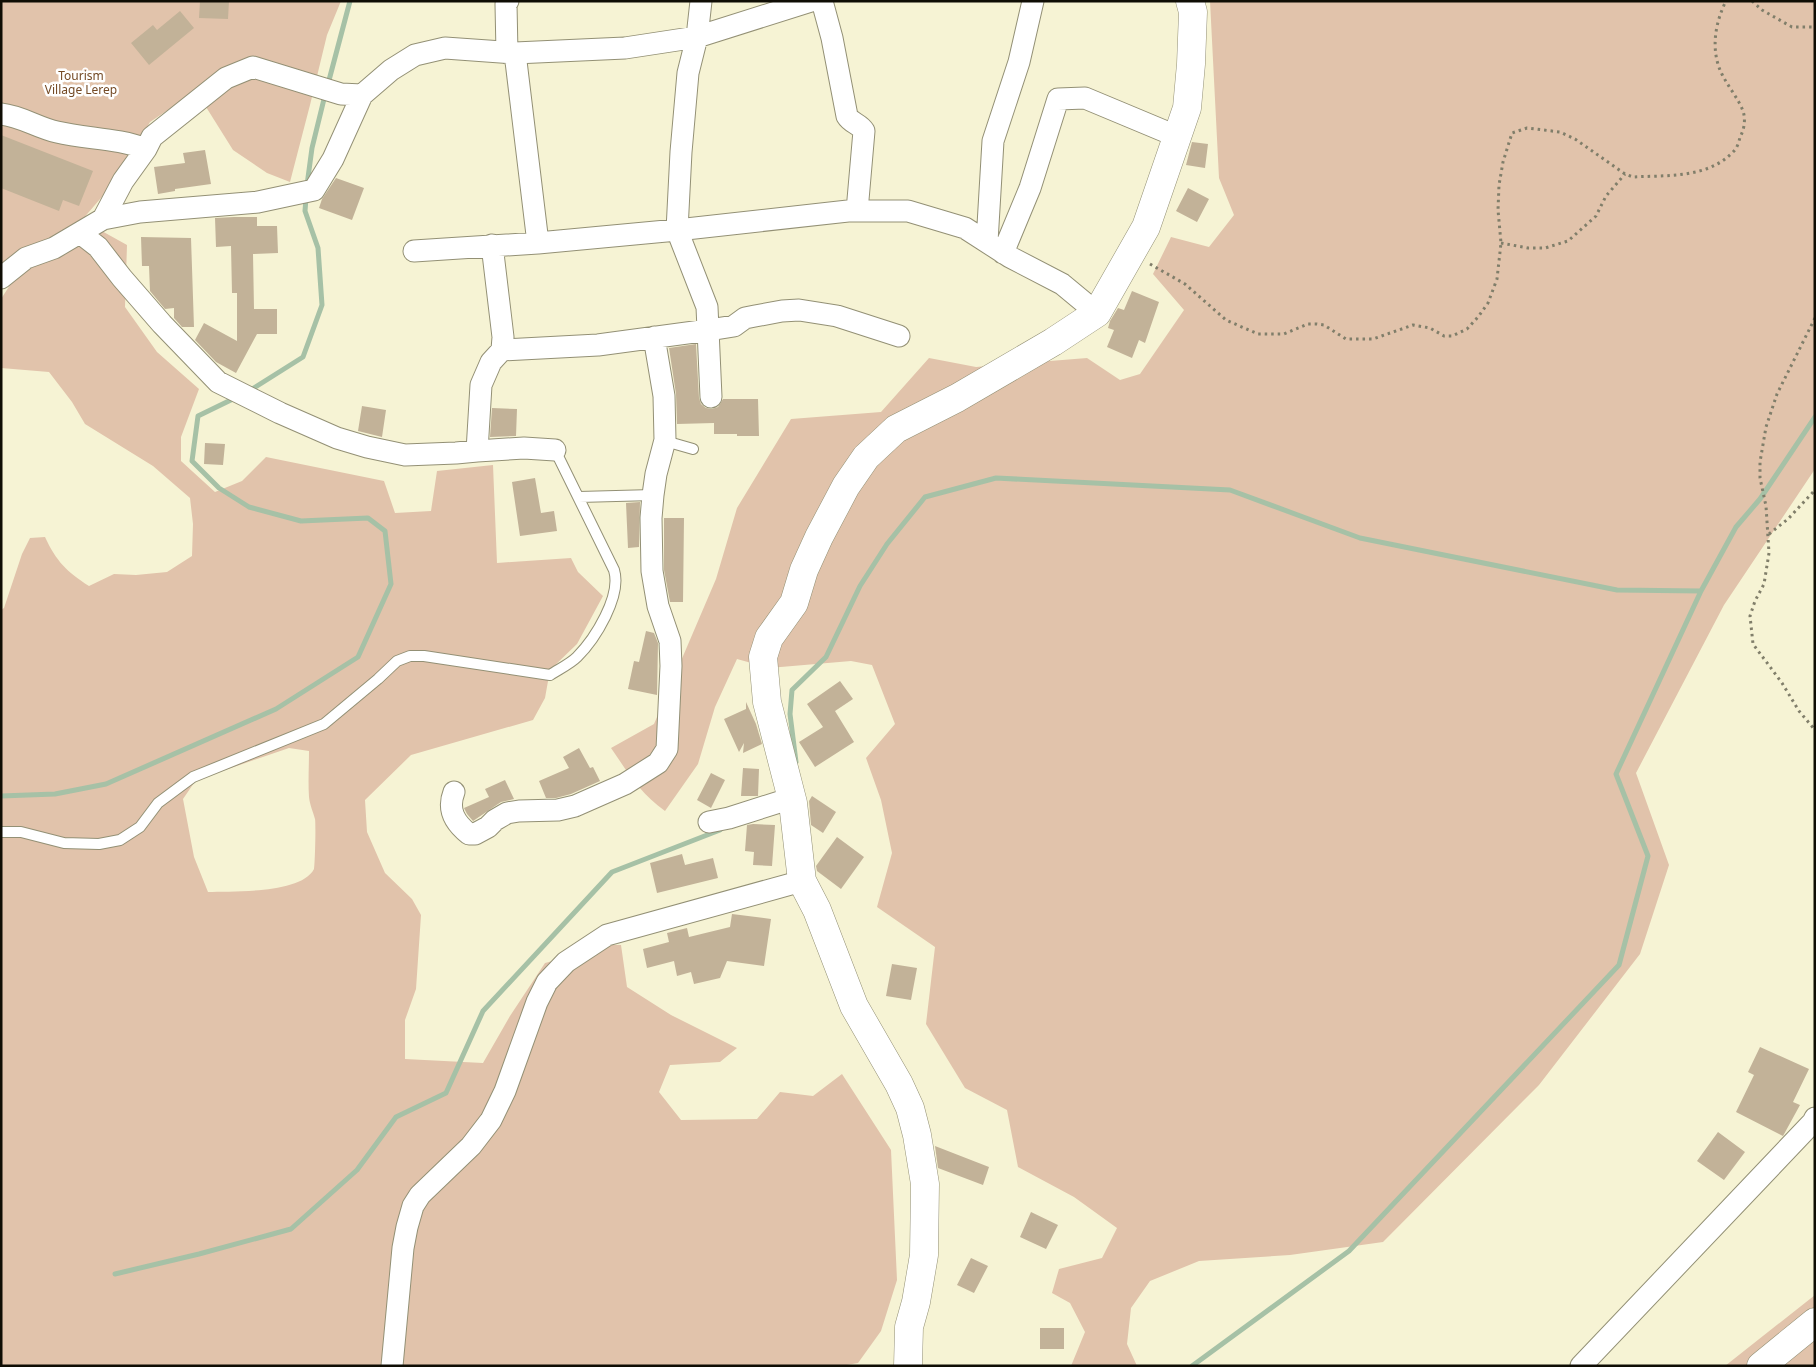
<svg xmlns="http://www.w3.org/2000/svg" width="1816" height="1367" font-family="'Noto Sans',sans-serif">
<rect width="100%" height="100%" fill="#f6f3d4"/>
<path fill="#e1c3ab" fill-rule="evenodd" d="M1,1H341L327,35L310,105L290,182L267,173L233,150L196,91L150,122L119,177L82,220L127,245L125,307L157,352L199,389L181,437V461L215,492L242,481L266,457L384,481L395,513L431,511L437,471L493,465L497,563L571,558L578,572L603,596L577,644L550,670L545,698L533,720L411,755L365,800L367,832L385,873L412,899L421,915L416,989L405,1020V1059L483,1063L510,1016L545,963L612,945H621L627,987L671,1015L737,1048L720,1062L670,1065L659,1092L681,1120L757,1119L780,1092L813,1096L842,1074L891,1150L897,1280L881,1331L858,1363L841,1366H1V610L4,608L22,554L30,538L45,537C56,561 67,572 89,586L114,574L136,575L167,572L192,556L193,524L190,498L153,466L85,424L72,402L49,372L1,368V299L10,285L1,269ZM289,748L309,751C309,766 308,782 309,797C310,806 313,811 315,819C316,823 315,865 314,869C301,894 233,891 208,892L194,857L183,799L196,780Z
M1210,1H1815V469L1724,605L1636,773L1669,865L1640,954L1539,1085L1383,1242L1290,1255L1199,1261L1150,1281L1131,1308L1127,1344L1137,1366H1071L1085,1332L1070,1303L1052,1293L1059,1269L1102,1258L1117,1228L1074,1197L1018,1167L1007,1110L965,1088L926,1024L935,947L877,907L892,853L881,800L866,758L895,724L872,665L851,661L769,668L737,659L715,707L698,764L665,811C639,792 629,774 611,748L654,724L716,579L737,508L791,419L881,412L929,358L976,367L1087,358L1120,380L1140,374L1184,310L1153,274L1171,237L1209,247L1234,215L1219,178Z
M1815,1295V1366H1725Z"/>
<g fill="none" stroke-linecap="round" stroke-linejoin="round">
<path stroke="#a6c1a6" stroke-width="5" d="M328,84L350,1
M307,185L312,148L325,95
M249,391L303,357L322,305L318,248L305,211L306,198
M796,762L790,714L792,690L826,657L860,586L887,544L925,497L996,478L1230,490L1360,538L1617,590L1701,591
M1,796L55,794L106,784L276,709L358,657L391,584L385,531L368,518L301,521L249,507L219,488L192,461L198,416L235,398
M115,1274L199,1254L291,1229L357,1170L396,1117L446,1093L483,1011L612,872L720,830
M1192,1366L1349,1251L1619,965L1648,856L1616,774L1701,591L1736,527L1760,499L1815,417"/>
</g>
<path fill="#c2b298" d="M200,1H229L228,19L199,18Z
M180,11L194,28L149,65L131,43L153,25L157,30Z
M1,135L93,171L79,206L63,200L59,211L1,188Z
M1192,142L1208,144L1205,168L1186,165Z
M205,150L211,184L175,189V191L158,194L154,167L185,163L183,153Z
M336,178L364,188L352,220L319,208L322,199Z
M1188,188L1209,199L1197,222L1176,211Z
M234,217H257V226H277L278,253L253,254L254,309H277V334H257L236,373L216,362L195,340L204,323L237,341V293H232L231,246L216,247L215,218Z
M141,237L191,238L194,327H182L174,318V308L165,309L150,291L149,266H142Z
M1132,291L1159,302L1145,343L1139,340L1132,358L1107,347L1114,330L1108,328L1110,321L1118,308L1124,310Z
M696,344L699,398L701,404L706,408L712,409L718,407L723,399H758L759,436H737V434H714V423L677,424L676,394L669,348Z
M362,406L386,410L382,437L358,431Z
M492,408L517,409L516,436L490,437Z
M205,443L225,444L223,465L204,464Z
M535,478L541,513L554,511L557,531L520,536L512,482Z
M640,502L639,547L628,548L626,503Z
M664,518H684L683,602H670L664,570Z
M646,631L654,633L658,643L657,695L628,689L634,661L639,662Z
M840,681L853,699L835,711L854,742L815,767L799,742L823,727L807,704Z
M746,702L756,724L762,744L743,753L744,743L739,752L724,719L746,709Z
M579,748L590,768L593,767L600,781L571,794L556,798H546L539,781L569,768L563,757Z
M743,768L759,769L758,796H741Z
M711,773L725,780L711,808L697,800Z
M505,780L514,799L501,802L473,821L467,814L464,808L489,797L485,789Z
M812,796L836,812L823,833L811,825L809,801Z
M753,824L775,825L772,866L753,865L754,852L745,851L747,825Z
M837,837L864,857L841,889L817,871L816,866Z
M682,854L685,865L713,858L718,878L657,893L650,863Z
M732,914L771,919L764,966L727,961L720,978L694,984L691,972L677,976L674,961L647,968L643,949L669,942L667,933L687,928L689,937L730,927Z
M892,964L917,968L911,1000L886,996Z
M1760,1047L1809,1069L1793,1102L1800,1105L1783,1136L1736,1112L1754,1075L1748,1072Z
M1718,1132L1745,1152L1724,1180L1697,1161Z
M935,1146L989,1167L983,1185L938,1168Z
M1031,1212L1058,1225L1046,1249L1020,1237Z
M971,1258L988,1266L974,1293L957,1285Z
M1040,1328H1064V1349H1040Z"/>
<g fill="none" stroke-linecap="round" stroke-linejoin="round">
<g stroke="#939075" stroke-width="12">
<path id="lane" d="M665,441L693,449
M579,497L653,495
M1,832H21L64,843L99,844L120,840L140,827L158,803L193,777L324,724L378,679L397,661L410,656H424L550,675C559,669 570,664 577,657C595,639 622,596 614,570L555,450"/>
</g>
<g stroke="#939075" stroke-width="23">
<path id="street" d="M701,1L697,37L688,73L681,152L677,230L707,307L711,397
M822,1L832,38L847,116C851,123 860,124 864,131L857,211
M507,53L506,4L508,1
M515,53L538,243
M1,114C21,116 38,128 57,132C87,139 118,138 146,149
M103,219L140,212L258,202L314,190L333,159L362,95
M80,233L98,247L122,278L162,324L218,382L280,413L337,438L367,447L405,455L456,453L477,451L524,448L555,450
M987,242L993,141L1019,62L1033,1
M414,251L538,243L677,230L848,211H908L965,228L1010,257L1062,284L1097,313
M1003,253L1030,188L1058,99L1085,98L1176,136
M1,278L26,258L54,248L103,219L123,181L146,149L152,137L226,78L253,67L341,94L362,95L391,70L415,55L445,48L515,53L625,48L697,37L811,1
M502,350L598,345L709,330L734,326L745,318L755,316L782,311L799,310L837,316L899,336
M477,451L481,385L491,362L502,350L503,337L492,245
M454,792C447,810 455,823 469,834H475L488,827L495,820L507,813L519,811L558,810L575,806L625,784L658,763L667,749L671,666L670,641L658,606L652,571L651,518L653,495L656,474L665,440L664,396L654,337
M709,822L729,818L792,798
M392,1366L403,1248L407,1227L413,1206L420,1195L471,1146L491,1120L505,1091L537,1002L547,982L566,962L607,935L802,881
M1581,1366L1813,1122L1815,1118"/>
</g>
<g stroke="#939075" stroke-width="29">
<path id="secondary" d="M908,1366L909,1327L916,1302L924,1255L925,1184L917,1135L910,1108L899,1084L854,1006L817,910L802,881L793,803L767,702L763,657L769,638L794,603L804,570L819,537L846,486L866,457L896,429L957,398L1053,342L1097,313L1146,227L1187,108L1191,64L1193,12L1190,1
M1761,1366L1815,1322"/>
</g>
<path stroke="#807e6a" stroke-width="3" stroke-dasharray="2.5 4" stroke-linecap="butt" d="M1752,1L1762,10L1792,27H1815
M1501,243L1528,248H1545L1568,241L1596,216L1606,196L1625,174
M1150,264L1185,284L1226,320L1258,334H1284L1308,324H1317L1324,325L1346,339H1373L1413,325L1430,328L1444,336H1452L1467,329L1478,317L1488,303L1497,279L1501,243L1498,210L1499,185L1503,162L1512,133L1527,128L1560,132L1575,139L1625,174L1633,177C1667,175 1708,179 1734,151C1737,148 1739,142 1740,137C1744,130 1746,120 1743,111C1739,100 1730,89 1724,78C1710,54 1714,25 1726,1
M1815,318L1777,394L1766,427L1760,462V478L1766,506L1769,553L1764,584L1755,601L1750,616L1753,644L1782,683L1799,711L1815,730
M1769,534L1788,519L1815,490"/>
<use href="#lane" stroke="#fff" stroke-width="10"/>
<use href="#street" stroke="#fff" stroke-width="21"/>
<use href="#secondary" stroke="#fff" stroke-width="28"/>
</g>
<g text-anchor="middle" dominant-baseline="central" stroke-width="5" stroke-linejoin="round" paint-order="stroke">
<g font-size="12" fill="#744a25" stroke="#fff">
<text x="81" y="75">Tourism<tspan x="81" dy="14">Village Lerep</tspan></text>
</g>
</g>
<rect width="1816" height="1367" fill="none" stroke="#0f0d04" stroke-width="5"/>
</svg>
